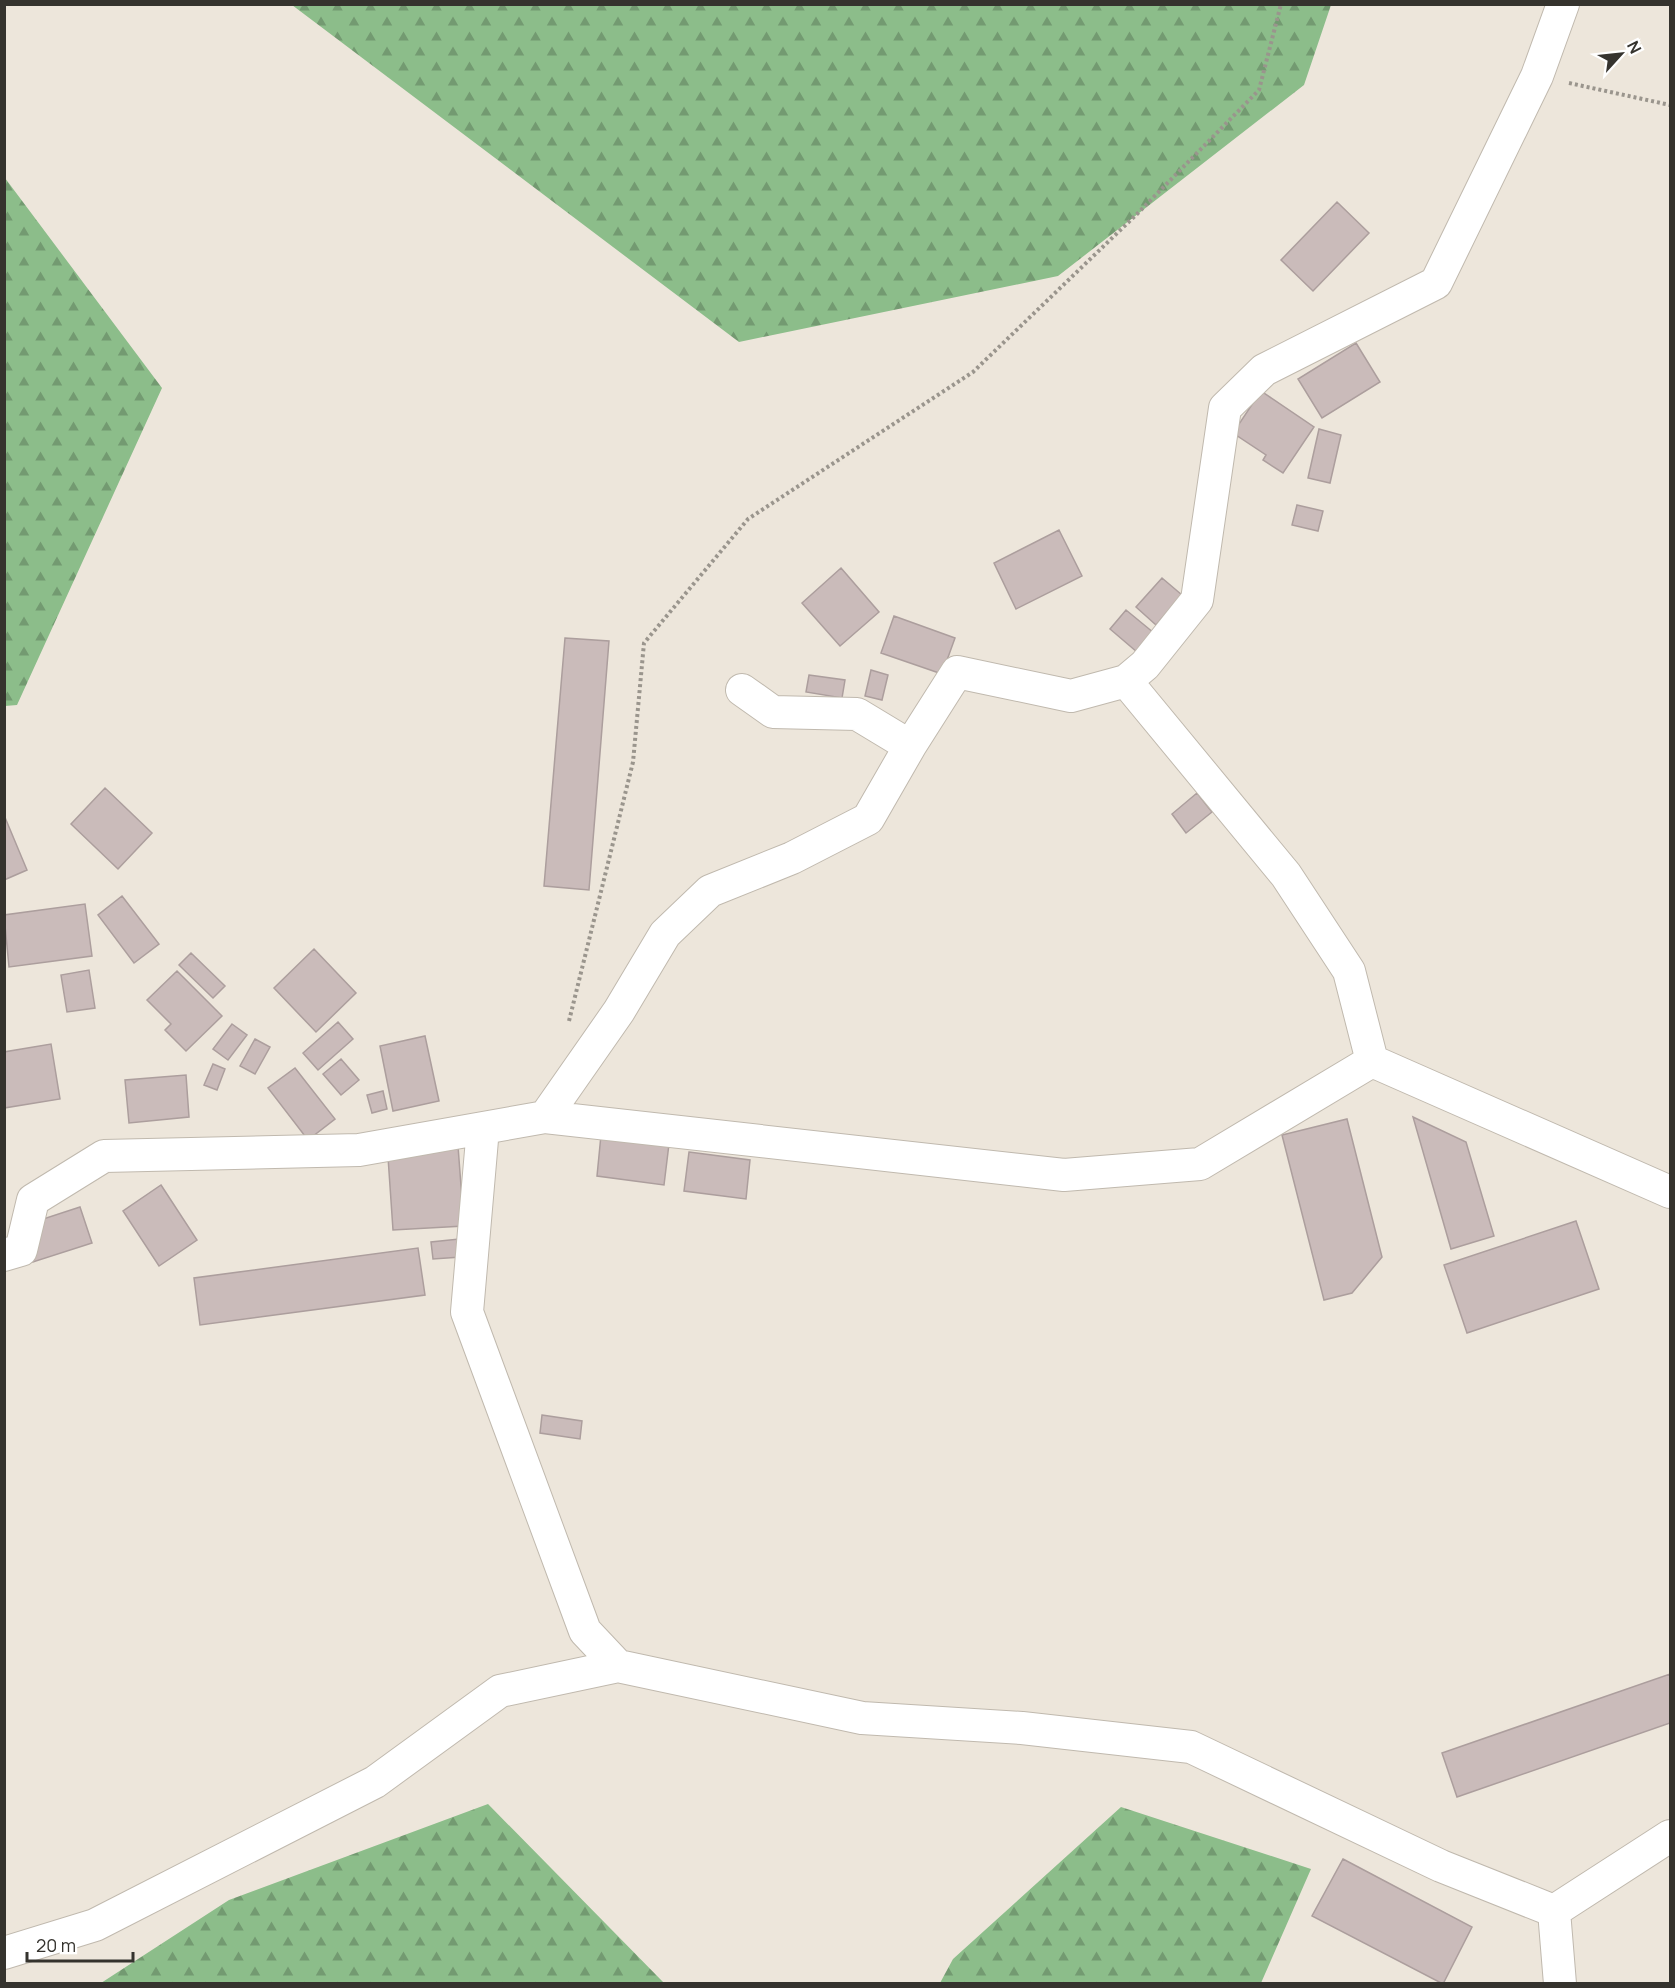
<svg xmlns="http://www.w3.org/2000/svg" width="1675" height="1988" font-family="Manrope,sans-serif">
<defs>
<pattern id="forest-firs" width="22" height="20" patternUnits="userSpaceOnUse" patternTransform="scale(1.5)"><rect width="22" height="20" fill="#8cbd8a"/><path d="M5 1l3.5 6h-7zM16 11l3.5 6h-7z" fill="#739a71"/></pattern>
</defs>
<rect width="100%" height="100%" fill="#ede6db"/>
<path fill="url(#forest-firs)" d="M292,5H1331L1304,85L1058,276L739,342Z
M5,178L162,388L17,705L5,706Z
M488,1804L664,1983H101L229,1900Z
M1121,1807L1311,1869L1261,1983H940L953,1959Z"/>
<path fill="#cabbba" stroke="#ac9e9d" stroke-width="1.5" d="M1337,202L1369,233L1313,291L1281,260Z
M1356,343L1380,382L1322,418L1298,379Z
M1261,391L1314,427L1283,473L1263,460L1266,455L1233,433Z
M1319,429L1341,435L1330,483L1308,478Z
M1297,505L1323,511L1318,531L1292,525Z
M1059,530L1082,576L1016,609L994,563Z
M841,568L879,612L840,646L802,603Z
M1162,578L1182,595L1156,625L1136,607Z
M1126,610L1154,633L1137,652L1110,629Z
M894,616L955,638L942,674L881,653Z
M565,638L609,641L589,890L544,886Z
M871,670L888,675L882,700L865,696Z
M809,675L845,680L842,698L806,692Z
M105,788L152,833L118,869L71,824Z
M1197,793L1212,812L1186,833L1172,814Z
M4,815L27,870L4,880Z
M122,896L159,944L134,963L98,915Z
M85,904L92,956L9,967L4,915Z
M314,949L356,993L316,1032L274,988Z
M191,953L225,986L213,998L179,965Z
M89,970L95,1008L67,1012L61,975Z
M177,971L222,1016L186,1051L165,1030L171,1024L147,1000Z
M338,1022L353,1039L318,1070L303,1053Z
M232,1024L247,1035L228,1060L213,1049Z
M425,1036L439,1101L393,1111L380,1046Z
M255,1039L270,1047L255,1074L240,1066Z
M51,1044L60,1099L4,1108V1052Z
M341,1059L359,1080L341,1095L323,1074Z
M213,1064L225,1069L217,1090L204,1085Z
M295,1068L335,1119L308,1140L268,1088Z
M186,1075L189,1117L129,1123L125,1080Z
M383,1091L387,1109L372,1113L367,1095Z
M1413,1117L1466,1142L1494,1236L1451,1249Z
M1347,1119L1382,1257L1352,1293L1324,1300L1282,1135Z
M601,1135L669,1144L664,1185L597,1176Z
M458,1146L464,1226L393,1230L388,1157Z
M689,1152L750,1160L746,1199L684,1191Z
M161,1185L197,1240L159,1266L123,1211Z
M80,1207L92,1243L33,1262L40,1220Z
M1576,1221L1599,1289L1467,1333L1444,1265Z
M459,1239L461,1257L433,1259L431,1242Z
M418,1248L425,1295L200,1325L194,1278Z
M542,1415L582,1421L580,1439L540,1433Z
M1670,1674V1723L1457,1797L1442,1753Z
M1343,1859L1472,1927L1443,1984L1312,1916Z"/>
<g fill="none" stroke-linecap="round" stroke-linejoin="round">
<g stroke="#c0b9ae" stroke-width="34">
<path id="street" d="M1126,681L1286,875L1349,971L1372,1061
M742,690L773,712L857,714L910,746L957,672L1071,696L1126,681L1145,665L1197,600L1225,408L1264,370L1436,283L1537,76L1563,4
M1372,1061L1670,1192
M545,1117L619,1011L665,934L710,891L792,858L868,819L910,746
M483,1128L467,1312L585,1631L618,1666
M4,1255L21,1250L33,1200L104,1156L359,1150L545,1117L1064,1175L1200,1164L1372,1061
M1554,1911L1670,1836
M1554,1911L1560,1984
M4,1953L95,1925L375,1782L500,1691L618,1666L862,1718L1022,1728L1191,1747L1441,1866L1554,1911"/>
</g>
<path stroke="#9a958d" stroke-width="4" stroke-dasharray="3 3" stroke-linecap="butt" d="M1569,83L1670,105
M569,1021L633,762L644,643L748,519L973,372L1137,214L1259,90L1281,4"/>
<use href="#street" stroke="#fff" stroke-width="32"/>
</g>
<rect width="1675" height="1988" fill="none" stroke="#35332e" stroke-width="12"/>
<g transform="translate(1621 54) rotate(63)" stroke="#ffffff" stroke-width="4.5" paint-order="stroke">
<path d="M0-4.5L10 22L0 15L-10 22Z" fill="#35332e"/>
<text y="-9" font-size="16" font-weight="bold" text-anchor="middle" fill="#35332e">N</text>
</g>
<path d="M27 1952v9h106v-9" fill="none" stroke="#35332e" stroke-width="3"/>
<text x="36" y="1952" font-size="18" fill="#35332e" stroke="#ffffff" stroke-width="4.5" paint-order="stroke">20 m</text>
</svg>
